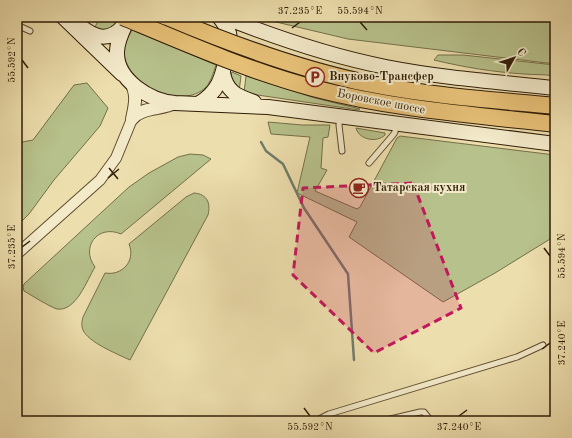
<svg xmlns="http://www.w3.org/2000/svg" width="572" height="438" font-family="'Old Standard TT',serif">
<rect width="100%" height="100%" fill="#eddead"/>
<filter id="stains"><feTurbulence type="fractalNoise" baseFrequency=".005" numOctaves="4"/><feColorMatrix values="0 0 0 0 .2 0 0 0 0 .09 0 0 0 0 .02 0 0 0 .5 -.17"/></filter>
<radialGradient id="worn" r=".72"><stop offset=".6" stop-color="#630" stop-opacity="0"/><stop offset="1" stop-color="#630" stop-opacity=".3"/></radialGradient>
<path fill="#b7c18b" stroke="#746f49" d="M100,17H101L118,24L113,30L93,31Z
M255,17H555V64L348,39Z
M132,30L216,65C213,73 211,83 204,89C178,110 123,82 124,50C124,43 129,36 132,30Z
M438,55H463L555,65V76C544,74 534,75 524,74C493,72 463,67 434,60Z
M232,72L241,76L239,92C233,88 229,79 232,72Z
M246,76L315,98L360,109L359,110L244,93Z
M87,83L108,108L100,126L54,180L29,214L17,226V143L33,140L74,85Z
M268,122L302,125H330L328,137L323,138L321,168L327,170L315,191L357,209L360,207L397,138L400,136L555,155V236L495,273L443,302L349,237L357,222L297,193L310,137L271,134Z
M356,128L385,133V135C377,143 359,140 356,128Z
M190,154L203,155L211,159L121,234C98,224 80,247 95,267C87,280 76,312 57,309C50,307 31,295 24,291L23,287L24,284L129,187L149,173L178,157Z
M194,193C207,194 211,203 208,215L130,360C117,354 88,342 83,330C81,325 82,321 83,317L105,273C122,276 136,261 129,244L186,197Z"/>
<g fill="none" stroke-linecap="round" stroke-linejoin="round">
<path stroke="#707c6c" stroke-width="2.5" d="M261,142L266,151L283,164L304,208L348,274L354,360"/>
<g stroke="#5f4d30" stroke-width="7">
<path id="service" d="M17,25L30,31
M340,117L339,125L342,151
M369,163L393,135L395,132L396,124
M315,421L329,414L517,357L543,345
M382,421L420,412H424L431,421"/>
</g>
<g stroke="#5f4d30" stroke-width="12">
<path id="minor" d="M17,254L100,180L116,158L132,119"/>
</g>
<g stroke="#5f4d30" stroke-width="14">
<path id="tertiary" d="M130,81C138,94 135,105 132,119
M132,119C141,107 161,110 175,103"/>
</g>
<g stroke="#301d07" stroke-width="16">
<path id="secondary" d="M63,17L122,74
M129,17C124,28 117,40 117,52C116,80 150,101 175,103L268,107L555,144
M224,17C277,38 330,56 386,67C442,78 499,82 555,88
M79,25C95,38 109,43 124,25
M223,73C227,93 238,96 254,102
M198,104C219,92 222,77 227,55C228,48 231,40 229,33C227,27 223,22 219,17"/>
</g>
<use href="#service" stroke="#f3eaca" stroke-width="5"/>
<use href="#minor" stroke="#f3eaca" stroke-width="10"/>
<use href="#tertiary" stroke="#f3eaca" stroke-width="12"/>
<use href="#secondary" stroke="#f3eaca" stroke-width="14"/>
<g stroke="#301d07" stroke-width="18" stroke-linecap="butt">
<path id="primary-bridge" d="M123,17C185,43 249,71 313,88C392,109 474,115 555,124
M167,17C233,45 301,70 371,84C432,96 494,100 555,106"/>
</g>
<use href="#primary-bridge" stroke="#e6bf76" stroke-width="16"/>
</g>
<path fill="#c2185b" fill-opacity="0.2" stroke="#c2185b" stroke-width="3" stroke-dasharray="8 5" stroke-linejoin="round" d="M413,183L461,308L374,353L293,275L303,188Z"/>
<path fill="none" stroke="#301d07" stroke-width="1.5" d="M360,22L367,30M292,28L300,22M22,60L28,68M109,168L118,179M108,178L119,169M22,247L30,241M544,248L550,256M542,349L550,343M304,408L310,416M459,416L467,410"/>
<defs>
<g id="parking-ring" transform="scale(1)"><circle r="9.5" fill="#f3eaca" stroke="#8f2418" stroke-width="1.5"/><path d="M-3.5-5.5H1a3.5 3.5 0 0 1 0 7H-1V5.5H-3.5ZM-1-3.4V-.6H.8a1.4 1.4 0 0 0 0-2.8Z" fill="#8f2418"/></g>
<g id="cafe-ring" transform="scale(1)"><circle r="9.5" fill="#f3eaca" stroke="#8f2418" stroke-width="1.5"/><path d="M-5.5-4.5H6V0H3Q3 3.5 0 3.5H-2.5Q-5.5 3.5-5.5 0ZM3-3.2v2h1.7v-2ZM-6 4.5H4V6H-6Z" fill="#8f2418"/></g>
</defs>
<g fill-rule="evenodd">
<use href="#parking-ring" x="315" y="77"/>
<use href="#cafe-ring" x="359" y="188"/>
</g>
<g text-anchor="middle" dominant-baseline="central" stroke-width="4" stroke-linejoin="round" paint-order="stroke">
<g font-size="12" font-weight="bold" fill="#301d07" stroke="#f3eaca" text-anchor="start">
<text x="329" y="77">Внуково-Трансфер</text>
<text x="373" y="188">Татарская кухня</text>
</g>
<g font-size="12" fill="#301d07" stroke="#f3eaca">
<text transform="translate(381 102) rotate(11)">Боровское шоссе</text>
</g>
</g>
<rect width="572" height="438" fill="none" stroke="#eddead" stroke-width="44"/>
<g transform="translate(514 58) rotate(51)" stroke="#f3eaca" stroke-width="3" paint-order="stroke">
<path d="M0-3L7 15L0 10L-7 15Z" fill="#301d07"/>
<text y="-6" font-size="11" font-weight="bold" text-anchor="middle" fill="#301d07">С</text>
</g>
<rect x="22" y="22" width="528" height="394" fill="none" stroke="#301d07" stroke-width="1.5"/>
<g font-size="10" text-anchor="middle" fill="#301d07">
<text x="300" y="14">37.235°E</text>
<text x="360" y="14">55.594°N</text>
<text transform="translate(11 60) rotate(-90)" y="4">55.592°N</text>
<text transform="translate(11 247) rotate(-90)" y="4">37.235°E</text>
<text transform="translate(561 256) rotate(-90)" y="4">55.594°N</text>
<text transform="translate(561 343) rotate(-90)" y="4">37.240°E</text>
<text x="310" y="430">55.592°N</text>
<text x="459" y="430">37.240°E</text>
</g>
<rect width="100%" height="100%" filter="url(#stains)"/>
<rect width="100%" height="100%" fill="url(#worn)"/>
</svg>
